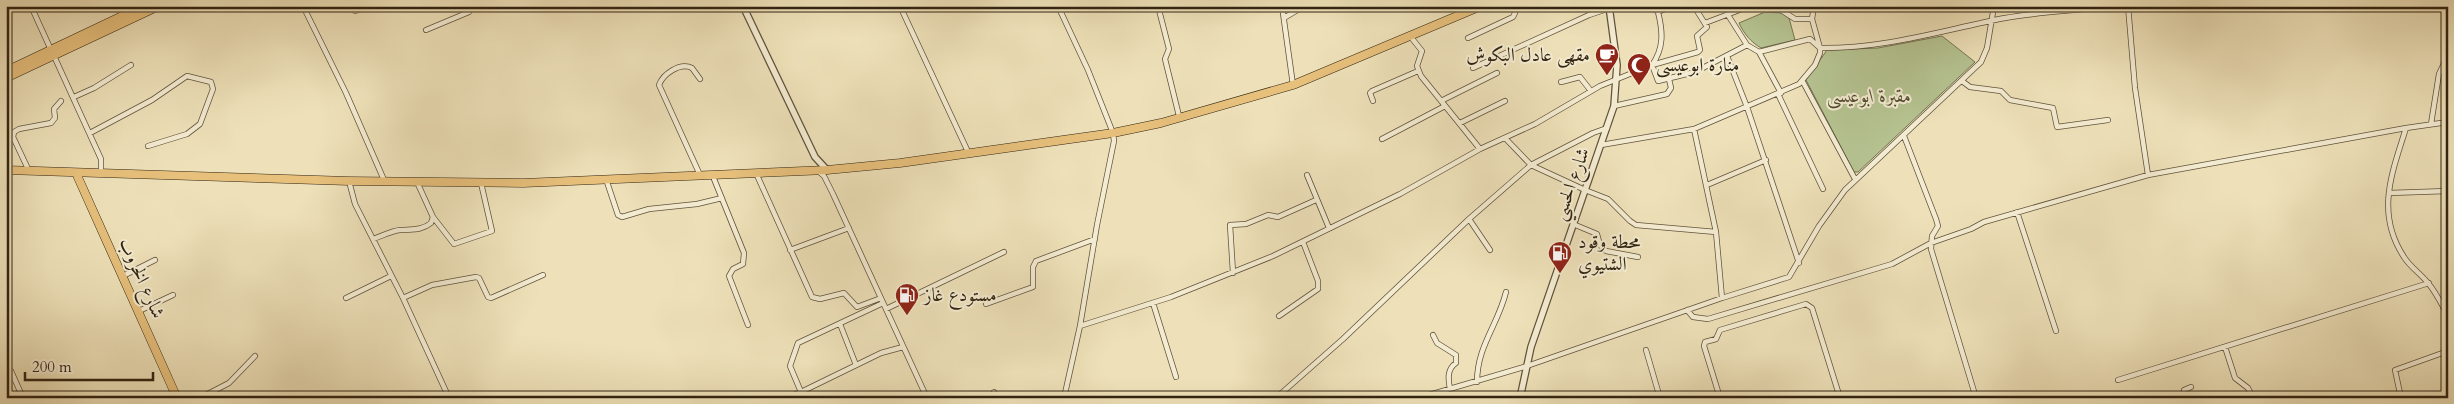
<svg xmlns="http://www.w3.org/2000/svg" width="2454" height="404" font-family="Cardo,Amiri,serif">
<rect width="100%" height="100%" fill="#eee1b9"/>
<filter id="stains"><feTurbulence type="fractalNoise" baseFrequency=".004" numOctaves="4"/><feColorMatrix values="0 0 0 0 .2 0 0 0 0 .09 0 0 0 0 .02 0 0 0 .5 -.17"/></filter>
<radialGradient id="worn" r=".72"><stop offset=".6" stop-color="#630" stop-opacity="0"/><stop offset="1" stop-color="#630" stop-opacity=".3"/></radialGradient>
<path fill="#b5c391" stroke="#737452" d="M1765,12L1783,13L1789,18L1795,40L1761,48C1751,42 1744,34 1739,23Z
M1942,36L1975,62L1858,172H1854L1806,80L1827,50L1878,48Z"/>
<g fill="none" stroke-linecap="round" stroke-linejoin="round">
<g stroke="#60533c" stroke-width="6">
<path id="minor" d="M31,6L51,50
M121,6L124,15
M303,6L346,93L384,180
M351,6L355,11L371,6
M900,6L969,154
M1058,6L1088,70L1113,133L1114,141L1097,225L1080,326L1064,398
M1158,6L1169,49L1165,59L1179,116
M1282,6L1293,85
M1651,6L1658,12C1663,32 1664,48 1652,65L1658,81L1695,72L1747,45
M2128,6L2135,88L2148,175
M1658,12L1672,6
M1728,15L1747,45L1759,52L1781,93
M1284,18L1304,6
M1705,23L1750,6L1781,10L1795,19H1812
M426,30L469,12L472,6
M1410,36L1422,51L1417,66L1421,76L1480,149
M1468,38L1513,17L1515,13L1513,6
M1759,52L1810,39L1820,48C1884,49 1943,30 2005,18C2038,12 2073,11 2107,6
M54,56L101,159V173
M1727,56L1747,107L1799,263
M1473,68L1589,15L1610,8
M700,79L692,68C680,62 663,74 659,85L700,175
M1962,81L1970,87L2001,91L2010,100L2053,108L2057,127L2108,120
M1561,82L1580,77L1591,91
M1803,82L1855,179
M1778,94L1823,189
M74,97L94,88L131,65
M1373,101L1370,93L1372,91L1418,71
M1441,101L1497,73
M1614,106L1667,94L1671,88L1669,79
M1460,123L1505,101
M2431,124L2439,74L2448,55
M2406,128C2392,173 2375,213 2404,257C2410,267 2421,274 2428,283C2436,292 2442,305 2448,316
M1694,129L1716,232L1722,298
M90,133L152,100L187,76L211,82L213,89L200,124L187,134L148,146
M1904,136L1936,219L1938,226L1932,236L1931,249L1976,398
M1505,138L1531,165L1585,190L1608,199L1630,221L1636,225L1716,232
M1382,139L1445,106
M1601,145L1694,129L1799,84L1815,65L1820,53V48L1812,19L1814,6
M29,171L13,137L14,132L19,129L51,123L55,118L54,109L61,101
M818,171L824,176L833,194L927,398
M756,173L812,297L820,299L844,293L857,307L881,298
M712,174L744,253L743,264L733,269L729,276L748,325
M1307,175L1329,228
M606,179L618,215L622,217L649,209L697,204L722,198
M349,181L355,204L403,298L449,398
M417,182L433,217L454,244L492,231L481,183
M1707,185L1766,160
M2389,193L2448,191
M2017,212L2056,331
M1469,219L1490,250
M1573,224L1597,234L1600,245L1606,251L1638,257
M373,239C382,236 391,231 400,230C412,229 421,231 431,223L433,217
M790,250L849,228
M1233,273L1230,225L1246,224L1268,215L1278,217L1316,200
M123,276L155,260
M346,298L391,276
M403,298L432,285L476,277L479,278L488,297L491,298L543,275
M1153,303L1176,377
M986,304L1033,287V267L1036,261L1095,239
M886,309L1004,252
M1687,310L1693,317L1708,319L1892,264L1931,243L1971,229L1984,222L2148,175L2406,128L2448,122
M139,311L173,295
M1279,316L1318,289V281L1303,242
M840,324L856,365
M1080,326L1171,297L1273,256L1400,194L1480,149L1535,124L1600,86L1652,65L1698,52L1700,50L1697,36L1707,27L1694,6
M1433,335L1437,343L1456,355V363C1447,369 1448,379 1450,389
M2225,347L2235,378L2248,388L2253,398
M1646,350L1660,398
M6,368L11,371L23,398
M2118,380L2429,283
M1477,382C1477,346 1498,325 1506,292
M801,392L881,353L903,347
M994,392L996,398
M200,398L229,383L255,356
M786,398L801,392L790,366L798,343L883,303
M1276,398L1343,339L1469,219L1531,165L1593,133L1607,128
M1419,398L1527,366L1722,298L1789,277L1819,226L1845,190L1981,62L1987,48L1994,6
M1720,398L1704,346L1705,342L1716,339L1720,330L1806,304L1812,308L1840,398
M2186,398L2184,390L2191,387
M2401,398L2395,370L2448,351"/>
</g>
<g stroke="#60533c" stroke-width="8">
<path id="tertiary" d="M743,6L815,157L827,170
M1520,398L1531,347L1614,106L1617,65L1609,6"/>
</g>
<g stroke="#312412" stroke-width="9">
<path id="primary" d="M6,170L349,181L523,183L827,170L900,163L1113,133L1161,123L1293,85L1481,6
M76,173L177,398"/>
</g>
<g stroke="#312412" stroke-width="9">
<path id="trunk" d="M6,71L143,6
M6,78L159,6"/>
</g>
<use href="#minor" stroke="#f4ecd2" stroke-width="4.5"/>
<use href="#tertiary" stroke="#f4ecd2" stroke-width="5.5"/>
<use href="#primary" stroke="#e7c07c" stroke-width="8"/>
<use href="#trunk" stroke="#e7c07c" stroke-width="8"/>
</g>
<defs>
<g id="cafe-pin" transform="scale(1.25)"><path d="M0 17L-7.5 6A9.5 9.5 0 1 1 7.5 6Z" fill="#8f2418" stroke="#f4ecd2"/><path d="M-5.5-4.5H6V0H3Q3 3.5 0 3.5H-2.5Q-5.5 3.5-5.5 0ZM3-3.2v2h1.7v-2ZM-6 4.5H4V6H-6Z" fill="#fff"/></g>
<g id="mosque-pin" transform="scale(1.25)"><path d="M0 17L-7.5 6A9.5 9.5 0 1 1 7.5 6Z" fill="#8f2418" stroke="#f4ecd2"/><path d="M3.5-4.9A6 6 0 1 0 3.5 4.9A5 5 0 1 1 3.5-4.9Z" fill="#fff"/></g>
<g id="fuel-pin" transform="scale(1.25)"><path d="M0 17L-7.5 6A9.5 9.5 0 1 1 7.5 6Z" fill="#8f2418" stroke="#f4ecd2"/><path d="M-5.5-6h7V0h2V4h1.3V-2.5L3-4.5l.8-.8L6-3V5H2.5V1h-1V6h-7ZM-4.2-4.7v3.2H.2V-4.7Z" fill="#fff"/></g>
</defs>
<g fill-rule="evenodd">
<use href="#cafe-pin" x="1607" y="55"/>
<use href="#mosque-pin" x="1639" y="65"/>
<use href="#fuel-pin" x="1560" y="253"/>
<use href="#fuel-pin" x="907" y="295"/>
</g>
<g text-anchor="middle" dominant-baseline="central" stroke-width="4" stroke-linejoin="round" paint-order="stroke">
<g font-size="19" fill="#312412" stroke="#f4ecd2" text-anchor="start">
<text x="1590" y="55" text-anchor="end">مقهى عادل البكوش</text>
<text x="1656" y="65">منارة ابوعيسى</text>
<text x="1578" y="242">محطة وقود<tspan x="1578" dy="22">الشتيوي</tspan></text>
<text x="924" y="295">مستودع غاز</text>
</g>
<g font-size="19" font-style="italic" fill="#524c32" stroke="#f4ecd2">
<text x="1869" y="96">مقبرة ابوعيسى</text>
</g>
<g font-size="19" fill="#312412" stroke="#f4ecd2">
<text transform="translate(1571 184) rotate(-70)">شارع الحسي</text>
<text transform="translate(142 278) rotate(66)">شارع الخروب</text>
</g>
</g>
<rect width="2454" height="404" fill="none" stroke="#eee1b9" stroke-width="25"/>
<rect x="8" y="8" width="2439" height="389" fill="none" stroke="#312412" stroke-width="2.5"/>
<rect x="12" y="12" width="2429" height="379" fill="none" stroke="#312412"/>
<path d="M25 372v8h128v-8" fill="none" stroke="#312412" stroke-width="2.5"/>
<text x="32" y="372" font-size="15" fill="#312412" stroke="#f4ecd2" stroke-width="4" paint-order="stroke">200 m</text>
<rect width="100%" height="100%" filter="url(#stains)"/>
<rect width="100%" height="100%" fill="url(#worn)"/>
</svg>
